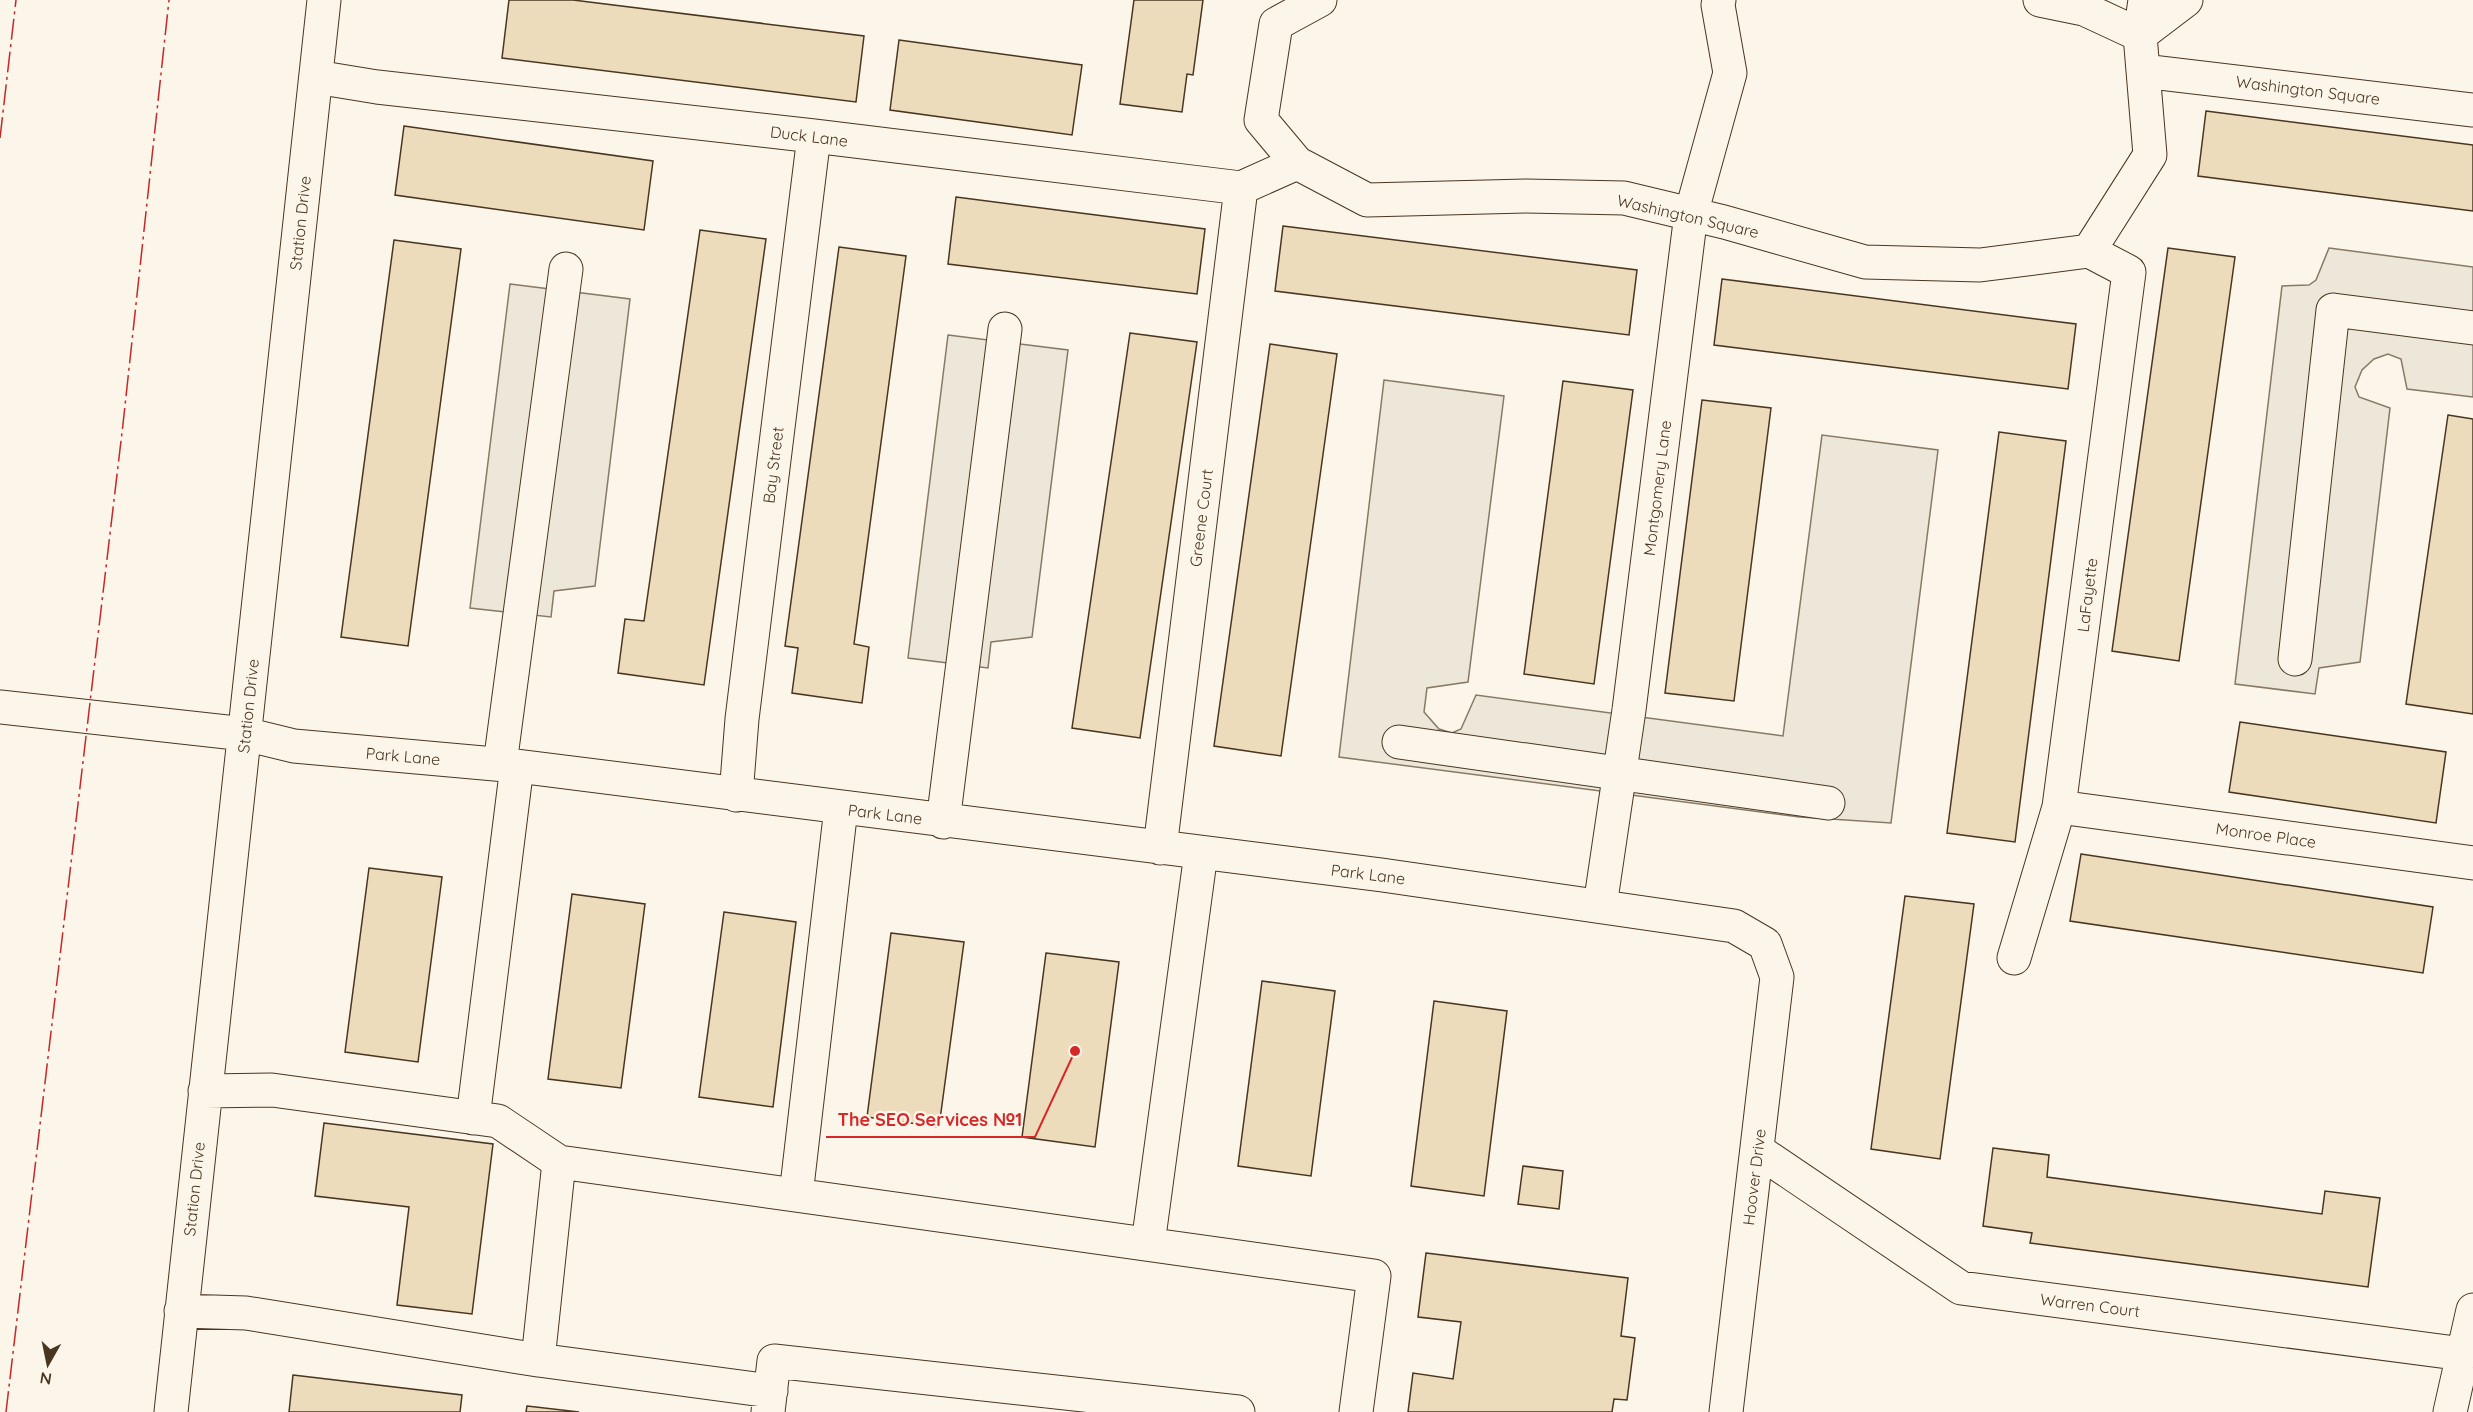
<svg xmlns="http://www.w3.org/2000/svg" width="2473" height="1412" font-family="Quicksand,sans-serif">
<rect width="100%" height="100%" fill="#fbf6e9"/>
<path fill="#ede7d9" stroke="#887966" stroke-width="1.5" d="M2329,248L2473,267V397L2407,389L2401,359L2388,354L2374,359L2362,370L2355,387L2359,397L2390,408L2360,662L2319,668L2315,694L2235,684L2282,286L2309,285L2316,280Z
M510,284L630,299L595,586L554,591L551,617L470,608Z
M948,335L1068,350L1032,637L991,642L988,668L908,658Z
M1384,380L1504,396L1468,682L1427,688L1424,712L1439,729L1452,733L1461,729L1476,695L1783,736L1822,435L1938,450L1891,823L1800,817L1339,757Z"/>
<path fill="#ecdcbc" stroke="#4a3520" stroke-width="1.5" d="M509,0H573L864,36L856,102L502,58Z
M1134,0H1203L1193,75L1187,74L1182,112L1120,104Z
M899,40L1082,65L1072,135L890,110Z
M2206,111L2473,145V211L2198,176Z
M404,126L653,161L644,230L395,195Z
M956,197L1205,229L1197,294L948,264Z
M1283,226L1637,270L1629,335L1275,291Z
M700,230L766,239L704,685L618,673L625,619L644,621Z
M394,240L461,249L408,646L341,637Z
M839,247L906,256L854,644L869,647L862,703L792,693L798,648L785,646Z
M2168,248L2235,257L2179,661L2112,651Z
M1722,279L2076,324L2068,389L1714,345Z
M1130,333L1197,342L1140,738L1072,728Z
M1270,344L1337,354L1281,756L1214,746Z
M1563,381L1633,390L1594,684L1524,674Z
M1702,400L1771,408L1734,701L1665,693Z
M2448,415L2473,419V714L2406,704Z
M1999,432L2066,441L2015,842L1947,833Z
M2240,722L2446,752L2436,823L2229,792Z
M2081,854L2433,907L2423,973L2070,921Z
M369,868L442,877L418,1062L345,1052Z
M572,894L645,904L621,1088L548,1079Z
M1905,896L1974,904L1940,1159L1871,1149Z
M724,912L796,922L773,1107L699,1097Z
M891,933L964,942L939,1127L867,1117Z
M1046,953L1119,962L1095,1147L1022,1137Z
M1262,981L1335,991L1311,1176L1238,1166Z
M1434,1001L1507,1011L1484,1196L1411,1186Z
M324,1123L493,1144L472,1314L397,1305L409,1207L315,1196Z
M1993,1148L2049,1155L2047,1177L2322,1214L2325,1191L2380,1198L2368,1287L2030,1243L2032,1233L1983,1226Z
M1523,1166L1563,1171L1559,1209L1518,1204Z
M1426,1253L1628,1278L1621,1336L1635,1338L1627,1400L1614,1399L1612,1412H1408L1413,1373L1453,1379L1461,1322L1418,1317Z
M293,1375L462,1395L460,1412H289Z
M527,1406L579,1412H526Z"/>
<g fill="none" stroke-linecap="round" stroke-linejoin="round">
<g stroke="#4a3520" stroke-width="35">
<path id="minor" d="M1320,0L1276,24L1261,120L1297,163L1367,200L1526,196L1624,198L1724,222L1865,262L1980,265L2089,251L2150,155L2140,35L2145,0
M2040,0L2084,9L2140,35
M2140,35L2186,0
M2143,71L2473,110
M316,77L377,87L814,136L1241,188L1297,163
M2295,659L2333,310L2473,328
M0,707L245,734L294,746L517,766L1382,875L1734,926L1765,944L1777,977L1726,1412
M1399,742L1828,803
M500,764L566,269
M736,795L742,719L814,136
M2059,807L2473,863
M943,822L1005,329
M1160,848L1241,188
M1600,906L1629,710L1691,214L1730,73L1718,5L1719,0
M2014,958L2059,807L2129,272L2089,251
M205,1091L272,1090L498,1121L559,1162L1374,1276L1356,1412
M473,1118L517,766
M1757,1150L1961,1288L2463,1354
M796,1195L841,808
M1148,1244L1201,853
M181,1311L246,1313L538,1360L771,1391
M538,1360L559,1162
M171,1412L324,0
M768,1412L774,1361L1238,1412
M2450,1412L2473,1310"/>
</g>
<use href="#minor" stroke="#fbf6e9" stroke-width="33"/>
<path stroke="#c62828" stroke-width="1.5" stroke-dasharray="21 4.5 3 4.5" stroke-linecap="butt" d="M0,138L16,0
M6,1412L123,424L169,0"/>
</g>
<g text-anchor="middle" dominant-baseline="central" stroke-width="4.5" stroke-linejoin="round" paint-order="stroke">
<g font-size="16" fill="#4a3520" stroke="#fbf6e9">
<text transform="translate(2308 90) rotate(7)">Washington Square</text>
<text transform="translate(809 136) rotate(7)">Duck Lane</text>
<text transform="translate(1688 216) rotate(13)">Washington Square</text>
<text transform="translate(300 223) rotate(-84)">Station Drive</text>
<text transform="translate(773 465) rotate(-83)">Bay Street</text>
<text transform="translate(1657 488) rotate(-83)">Montgomery Lane</text>
<text transform="translate(1201 518) rotate(-83)">Greene Court</text>
<text transform="translate(2087 595) rotate(-83)">LaFayette</text>
<text transform="translate(248 706) rotate(-84)">Station Drive</text>
<text transform="translate(403 756) rotate(5)">Park Lane</text>
<text transform="translate(885 814) rotate(7)">Park Lane</text>
<text transform="translate(2266 835) rotate(8)">Monroe Place</text>
<text transform="translate(1368 874) rotate(7)">Park Lane</text>
<text transform="translate(1754 1177) rotate(-83)">Hoover Drive</text>
<text transform="translate(194 1189) rotate(-84)">Station Drive</text>
<text transform="translate(2090 1305) rotate(7)">Warren Court</text>
</g>
</g>
<path fill="none" stroke="#d62828" stroke-width="2" d="M1075 1051L1035 1137H826"/>
<circle fill="#d62828" stroke="#fbf6e9" stroke-width="2" cx="1075" cy="1051" r="6"/>
<g font-size="18" text-anchor="middle" font-weight="bold" fill="#d62828" stroke="#fbf6e9" stroke-width="4.5" stroke-linejoin="round" paint-order="stroke">
<text x="930" y="1126">The SEO Services №1</text>
</g>
<g transform="translate(48 1364) rotate(189)" stroke="#fbf6e9" stroke-width="4.5" paint-order="stroke">
<path d="M0-4.5L10 22L0 15L-10 22Z" fill="#4a3520"/>
<text y="-9" font-size="16" font-weight="bold" text-anchor="middle" fill="#4a3520">N</text>
</g>
</svg>
